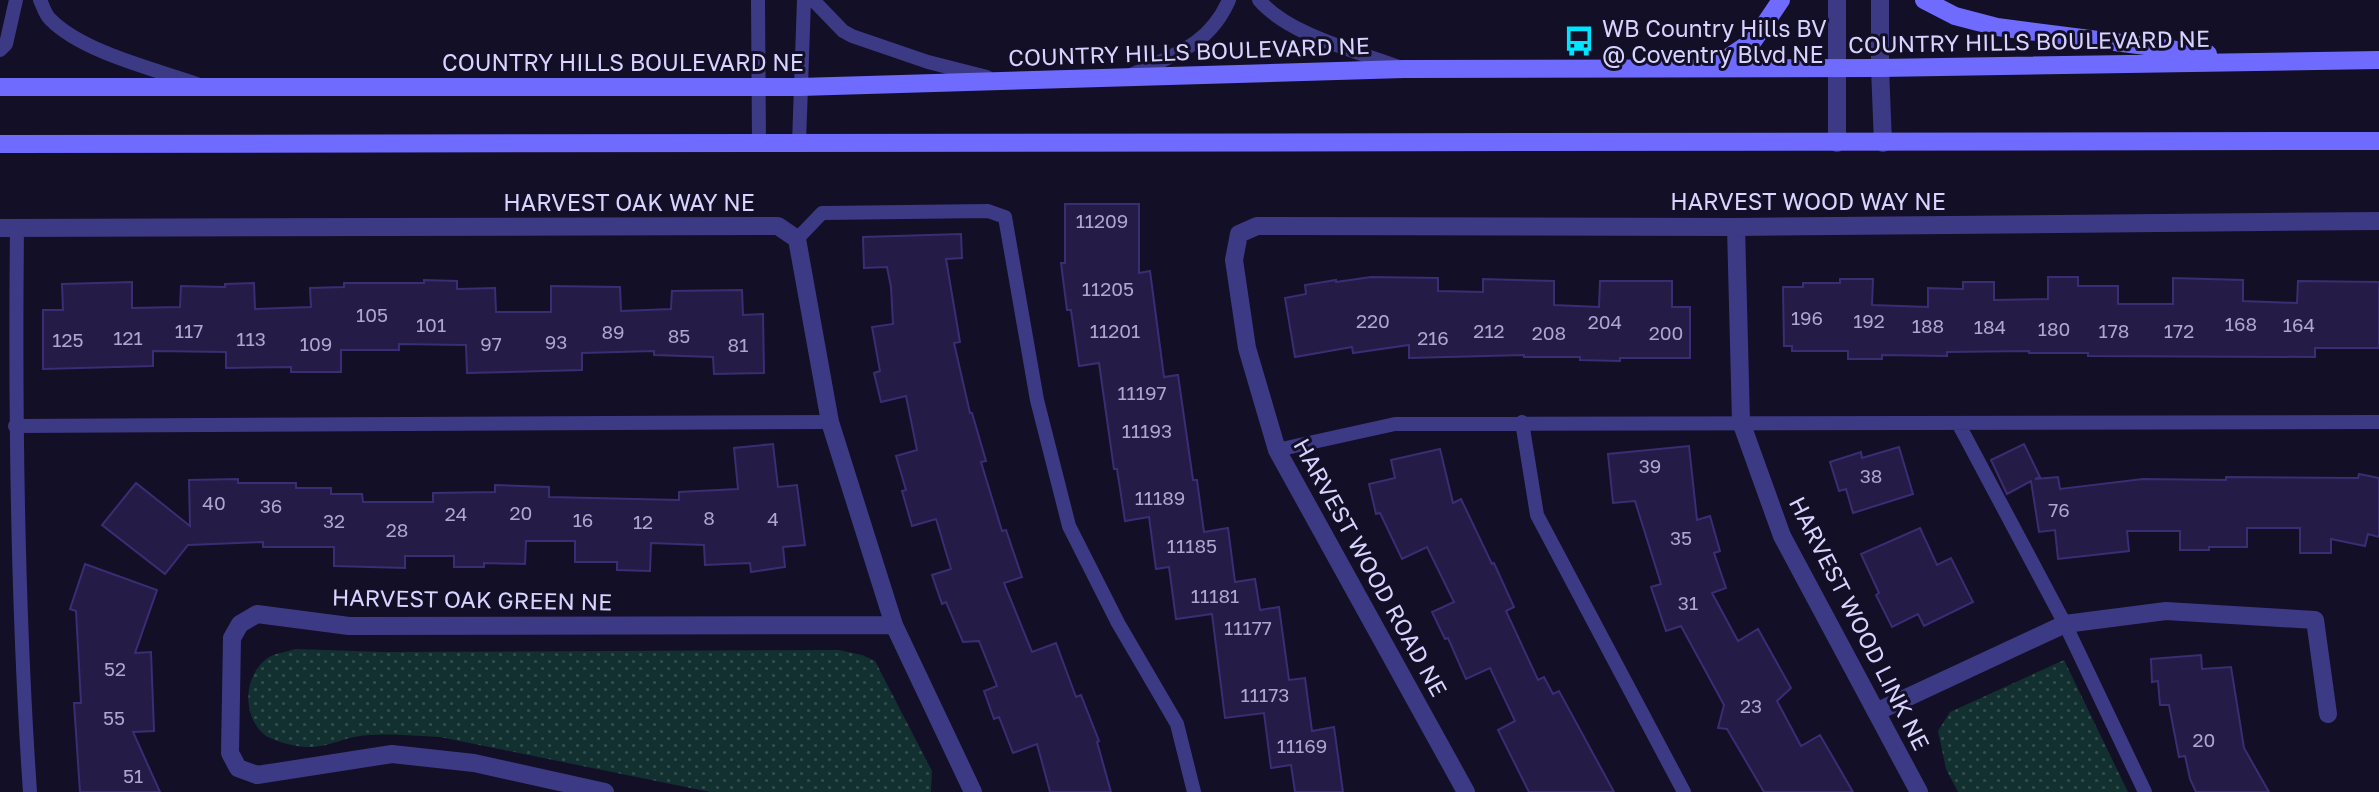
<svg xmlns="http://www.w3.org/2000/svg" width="2379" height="792" font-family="'Golos Text',sans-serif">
<defs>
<pattern id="park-dots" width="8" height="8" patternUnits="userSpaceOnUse" patternTransform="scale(1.75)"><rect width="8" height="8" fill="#12302f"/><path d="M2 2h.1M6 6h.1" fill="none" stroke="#344d4e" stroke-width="1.8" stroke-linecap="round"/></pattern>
</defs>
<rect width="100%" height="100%" fill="#130f26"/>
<path fill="url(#park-dots)" d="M295,649L385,652L839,650L862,655L875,661L932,771L931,792H710L440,737C412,736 381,732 354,737C333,742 320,750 297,746C289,745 273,740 266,736C241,717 243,674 269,657C276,653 287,652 295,649Z
M2064,660L2128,792H1958L1946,769L1938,731L1950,712Z"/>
<path fill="#241b47" stroke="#3b2d73" stroke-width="2" d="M1065,204H1139V273L1150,271L1164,377L1178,375L1193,480H1197L1204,532L1228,528L1235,582L1255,579L1260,610L1279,607L1289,680L1305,678L1312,731L1334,727L1343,792H1295L1291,765L1271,768L1264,713L1225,718L1212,614L1176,619L1169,567L1156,569L1149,517L1125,521L1117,469H1114L1099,363L1079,366L1071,310H1067L1061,263H1065Z
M961,234L962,258L946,259L960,342L954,343L970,413H972L986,461L981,462L1002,531L1006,530L1022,577L1004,583L1032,652L1056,643L1076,697L1081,695L1099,741L1097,742L1111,792H1050L1037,744L1013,753L999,717L994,719L984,691L997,686L979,641L963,642L946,602L942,604L932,575L951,569L936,519L912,526L902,491L906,490L896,456L917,450L906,396L881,402L874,373L880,371L872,327L893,324L891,287L887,267L864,268L863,237Z
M1371,277L1438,278V291L1483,292V279L1554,281V305L1599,307L1600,281H1672V307H1690V358H1620V361L1580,360V357H1524V355L1409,358V345L1353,353L1352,347L1295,357L1285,298L1306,294L1305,285L1336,280V282Z
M2048,277H2078V286H2118V304H2173V278L2243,280V301L2297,303L2298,281L2379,282V348H2315V357L2088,356V353H2029V351L1947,352V356L1882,355V359H1848V351H1792V346H1784L1783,287H1803V283H1840V279H1873L1872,305L1928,307V288L1963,289V282H1994V300L2048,299Z
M424,280L457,281V289L495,288L496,312H551V286L620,287L621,311L671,309L672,291L742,290L743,315L763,314L764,373L714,374L713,357L654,355V351L582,353V370L467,373L466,345L399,344V350H341V372H291V367L226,368V352L153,351V366L43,369V310H63L62,284L132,282V308L180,307L181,286L225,287V284L254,283L255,309L311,307L310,288L344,287V283H424Z
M773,444L778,487L797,485L805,545L783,547L785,567L751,572L750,563L705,565L704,545L651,543L650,571L617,570V562H575V541H526L525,564L484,563V567H454V556H405V568L334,566V547H263V542L188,545L165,574L102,525L136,483L190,526L189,480L238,479V483H296V488H331V494H362L363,502H433V493L495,492V485L549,487V497L679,500V492L738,489L734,448Z
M2024,444L2040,477L2035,479L2058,477L2060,489L2143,479L2226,480V477L2358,478L2359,474L2379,478V537L2368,534L2365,546L2331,539V553H2300V528H2247V547H2209V550H2180V531H2127L2129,551L2058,559L2055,530L2039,532L2031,481L2007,494L1991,460Z
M1689,446L1697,520L1710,516L1720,551L1714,553L1726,588L1712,593L1738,641L1758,629L1791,688L1777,701L1801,746L1820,735L1853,792H1764L1727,729L1718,728L1724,705L1681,626L1666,631L1651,587L1661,584L1635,501L1613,503L1608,454Z
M1899,447L1913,494L1853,513L1846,489L1839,491L1830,462L1861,452L1862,458Z
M1440,449L1453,503L1461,499L1492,564L1494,563L1514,607L1506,611L1538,680L1544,677L1553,694L1559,691L1614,792H1529L1498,730L1515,721L1490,668L1466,679L1448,638L1445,639L1432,612L1454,602L1427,547L1402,559L1380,513L1376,514L1369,484L1395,478L1391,460Z
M1920,528L1937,565L1951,558L1973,602L1924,626L1918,614L1892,627L1876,595L1879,593L1861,554Z
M85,564L157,590L135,653L151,652L154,731L133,732L160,792H80L74,703H81L76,611L70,609Z
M2201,655L2202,669L2231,667L2244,748L2269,792H2196L2190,779L2185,756L2179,757L2169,705H2160L2158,681L2152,682L2151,659Z"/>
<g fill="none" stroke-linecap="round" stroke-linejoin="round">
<path stroke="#3d3a85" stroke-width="14" d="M40,0C43,6 45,14 50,19C82,52 154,69 197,84
M758,0L759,144
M813,0L843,31L852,36L928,62L987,77
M1259,0C1289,35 1356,51 1399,67
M0,50L6,44L16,0
M1131,75C1173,55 1209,46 1229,0
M799,143L804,0
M17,228C15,416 17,604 30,792
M797,239L822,213L988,211L1005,217L1037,400L1069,526L1118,623L1177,724L1194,792
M1522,422L1537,515L1684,792
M1958,423L2065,624L2145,792
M15,426L830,422
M1277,450L1395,424L2379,422"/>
<path stroke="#3d3a85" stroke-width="18" d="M1736,227L1741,422L1782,536L1919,792
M0,228L778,226L797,239L830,422L894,625L973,792
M1876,712L2065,624L2166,611L2315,620L2328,714
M605,792L474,763L392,754L257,775L238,768L230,753L232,638L240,624L257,614L349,626L894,625
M1466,792L1277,450L1247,348L1234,260L1239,234L1257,226L1736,227L2379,221"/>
<path stroke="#3d3a85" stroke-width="18" d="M1880,0V68L1883,143
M1837,143V0"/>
<path stroke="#6f6bff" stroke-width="18" d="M1924,0L1955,16L1997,27L2208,54
M1714,67L1754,40L1781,0
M0,87H800L1404,69L1880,68L2379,60
M0,144L2379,141"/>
</g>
<defs>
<g id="bus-bare" transform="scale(2.415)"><path d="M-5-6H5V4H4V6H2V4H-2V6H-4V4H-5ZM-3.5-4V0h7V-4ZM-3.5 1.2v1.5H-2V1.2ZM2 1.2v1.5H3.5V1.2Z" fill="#00e5ff" stroke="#130f26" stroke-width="2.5" paint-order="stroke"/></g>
</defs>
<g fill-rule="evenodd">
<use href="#bus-bare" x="1579" y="41"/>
</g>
<g text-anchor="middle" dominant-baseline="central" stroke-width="6" stroke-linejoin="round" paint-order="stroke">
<g font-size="19" fill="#aca6d1">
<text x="1102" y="220">11209</text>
<text x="1108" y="288">11205</text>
<text x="372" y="314">105</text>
<text x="1807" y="317">196</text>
<text x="1373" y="320">220</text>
<text x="1869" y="320">192</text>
<text x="1605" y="321">204</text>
<text x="2241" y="323">168</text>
<text x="431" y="324">101</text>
<text x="2299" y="324">164</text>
<text x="1928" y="325">188</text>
<text x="1990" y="326">184</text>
<text x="2054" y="328">180</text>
<text x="189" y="330">117</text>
<text x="1115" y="330">11201</text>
<text x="1489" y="330">212</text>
<text x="2114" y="330">178</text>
<text x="2179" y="330">172</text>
<text x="613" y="331">89</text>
<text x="1549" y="332">208</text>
<text x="1666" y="332">200</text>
<text x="679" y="335">85</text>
<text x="128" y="337">121</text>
<text x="1433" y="337">216</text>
<text x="251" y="338">113</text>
<text x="68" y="339">125</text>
<text x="556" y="341">93</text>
<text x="316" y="343">109</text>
<text x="491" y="343">97</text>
<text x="738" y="344">81</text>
<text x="1142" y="392">11197</text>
<text x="1147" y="430">11193</text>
<text x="1650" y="465">39</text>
<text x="1871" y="475">38</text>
<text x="1160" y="497">11189</text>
<text x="214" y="502">40</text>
<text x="271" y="505">36</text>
<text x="2059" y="509">76</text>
<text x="521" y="512">20</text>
<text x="456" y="513">24</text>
<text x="709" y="517">8</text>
<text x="773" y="518">4</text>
<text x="583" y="519">16</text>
<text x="334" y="520">32</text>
<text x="643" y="521">12</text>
<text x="397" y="529">28</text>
<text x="1681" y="537">35</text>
<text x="1192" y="545">11185</text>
<text x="1215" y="595">11181</text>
<text x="1688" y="602">31</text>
<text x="1248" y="627">11177</text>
<text x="115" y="668">52</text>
<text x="1265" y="694">11173</text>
<text x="1751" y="705">23</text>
<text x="114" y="717">55</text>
<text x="2204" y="739">20</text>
<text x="1302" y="745">11169</text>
<text x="133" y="775">51</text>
</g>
<g font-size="23" fill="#d9d4ff" stroke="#130f26" text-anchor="start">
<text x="1602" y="28">WB Country Hills BV<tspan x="1602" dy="26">@ Coventry Blvd NE</tspan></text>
</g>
<g font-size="23" fill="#d9d4ff" stroke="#130f26">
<text transform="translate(2029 41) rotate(-1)">COUNTRY HILLS BOULEVARD NE</text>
<text transform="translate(1189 51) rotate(-2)">COUNTRY HILLS BOULEVARD NE</text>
<text x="623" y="62">COUNTRY HILLS BOULEVARD NE</text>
<text x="1808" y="201">HARVEST WOOD WAY NE</text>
<text x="629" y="202">HARVEST OAK WAY NE</text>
<text transform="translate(1371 567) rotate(61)">HARVEST WOOD ROAD NE</text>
<text transform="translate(472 599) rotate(1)">HARVEST OAK GREEN NE</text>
<text transform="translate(1860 623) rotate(63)">HARVEST WOOD LINK NE</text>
</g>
</g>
</svg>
